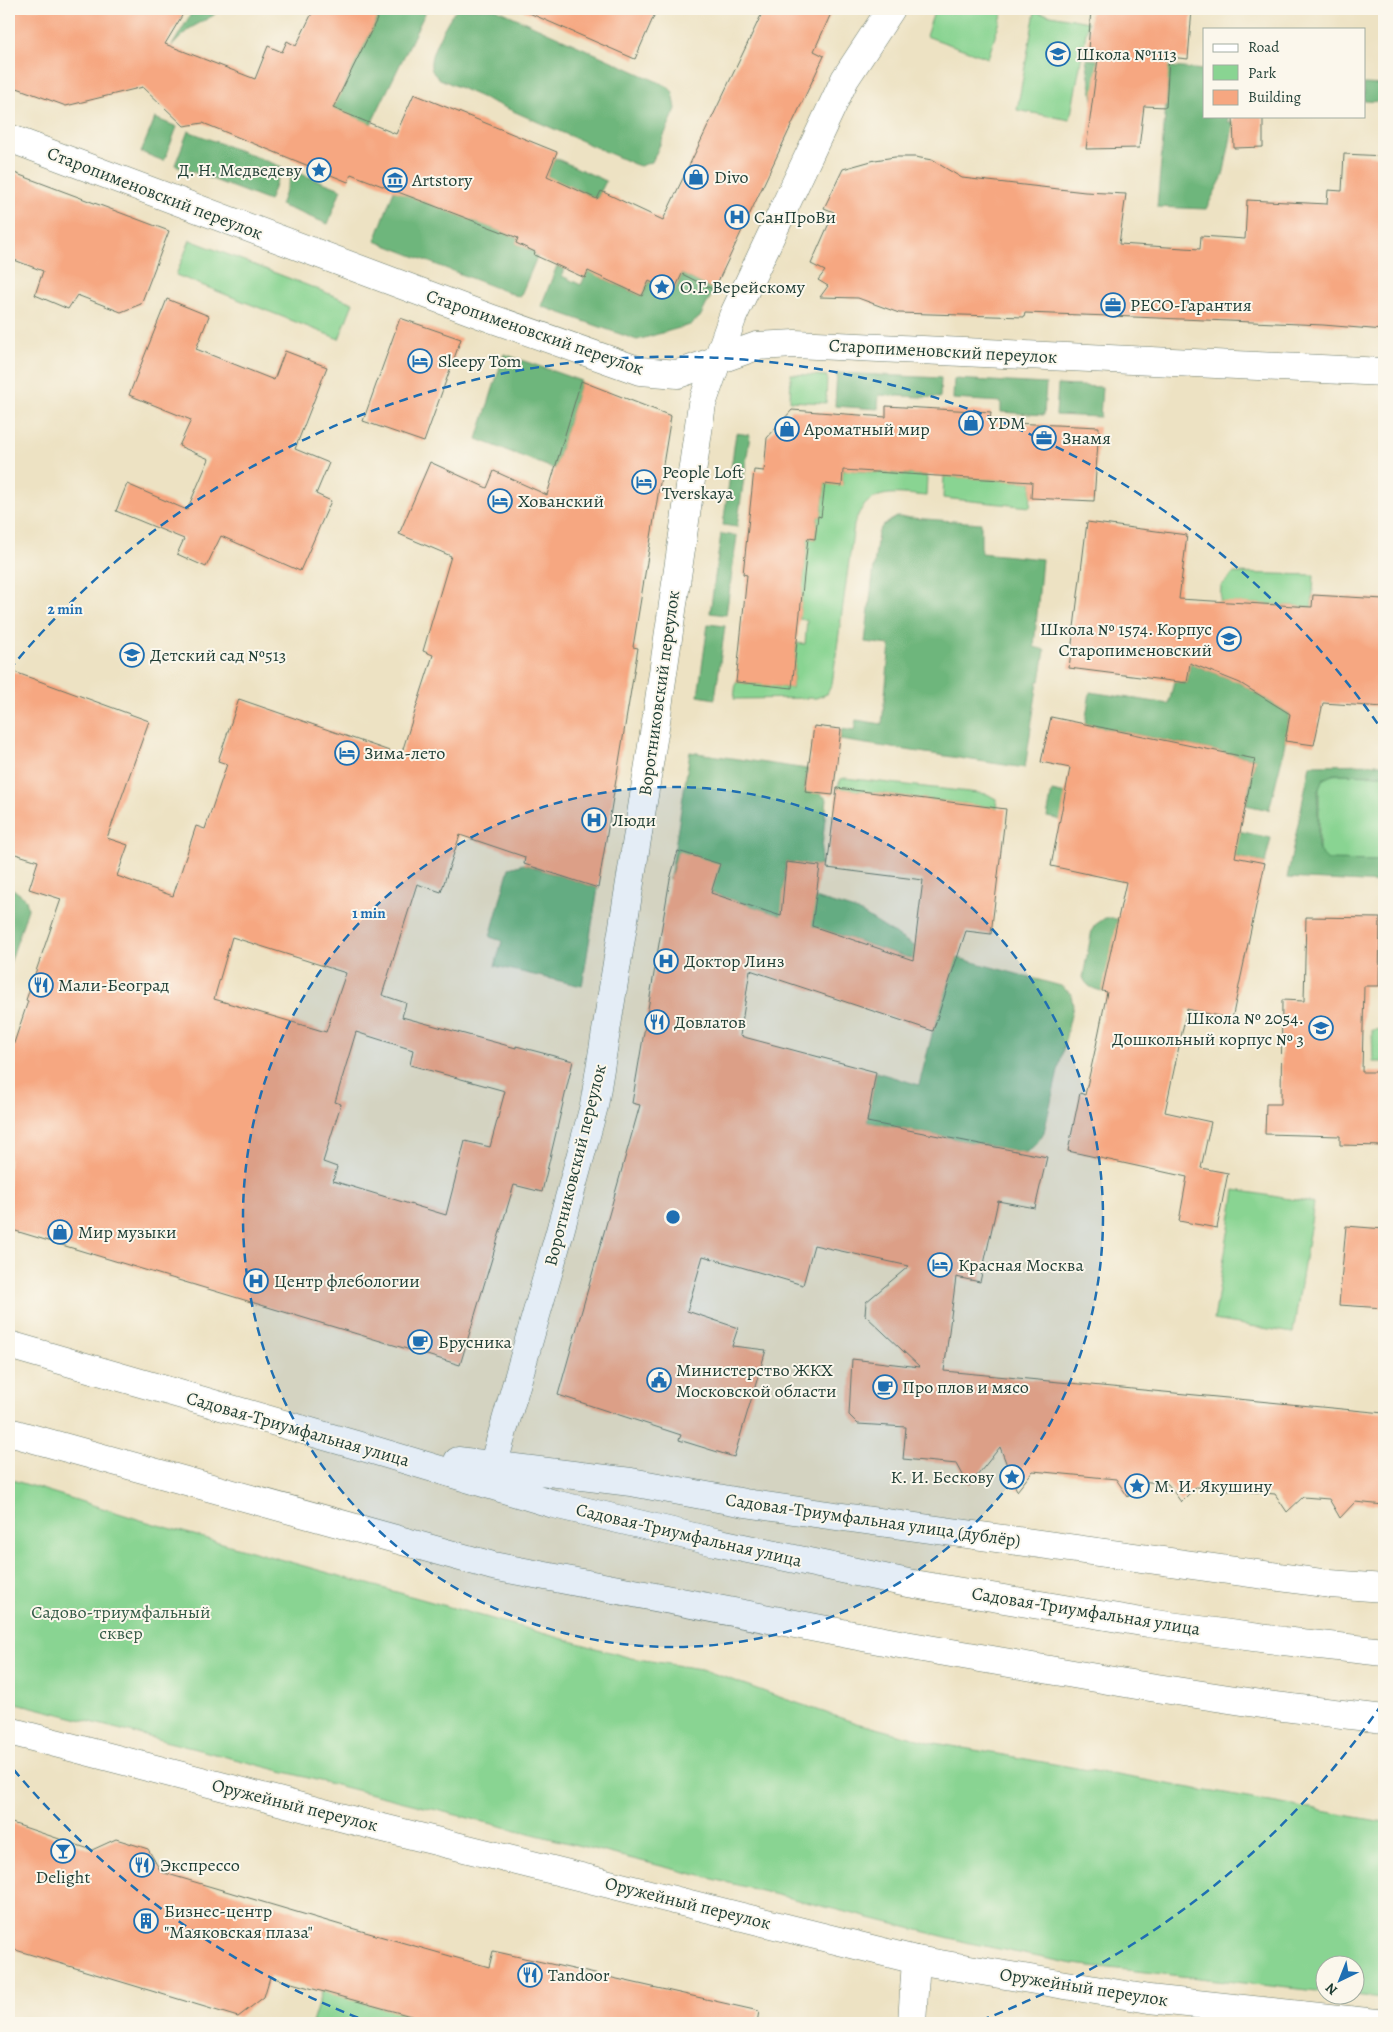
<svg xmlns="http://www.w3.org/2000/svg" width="1393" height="2032" font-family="Alegreya,serif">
<rect width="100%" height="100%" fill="#fbf7ec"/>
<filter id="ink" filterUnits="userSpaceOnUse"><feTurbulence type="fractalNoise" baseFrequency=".02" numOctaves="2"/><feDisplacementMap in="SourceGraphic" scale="10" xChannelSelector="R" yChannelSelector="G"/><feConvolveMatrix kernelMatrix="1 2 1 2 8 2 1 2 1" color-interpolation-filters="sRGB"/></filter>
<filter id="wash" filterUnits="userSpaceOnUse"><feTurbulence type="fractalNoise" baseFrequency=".0096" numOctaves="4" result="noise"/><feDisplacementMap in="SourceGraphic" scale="20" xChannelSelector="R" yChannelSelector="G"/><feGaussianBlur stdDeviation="1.12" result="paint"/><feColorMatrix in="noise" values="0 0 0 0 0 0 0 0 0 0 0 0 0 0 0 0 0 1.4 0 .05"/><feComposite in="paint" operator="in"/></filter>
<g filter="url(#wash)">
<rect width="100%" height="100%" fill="#ede2c3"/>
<path fill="#89d492" stroke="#548863" d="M935,9H1004L988,58L926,36Z
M1035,12L1088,22L1070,120L1017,110Z
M190,240L353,303L339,339L176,275Z
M791,374L827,376L826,403L790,401Z
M843,470L927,476L926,496C893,493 866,487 854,525L832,684L827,694L816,698L734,699L736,682L792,688L797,643L805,644L807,620L799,619L808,538L815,539L818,516L821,517L825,484L842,485Z
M944,476L1032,482L1030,507L943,498Z
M1234,573L1314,575L1312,607L1220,602L1221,586Z
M1334,774L1384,775V861H1334L1328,860L1319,851V785L1323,779Z
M845,778L987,794L996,799L997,808L837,788L841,779Z
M1384,1029V1062H1373L1372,1030Z
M1235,1190L1314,1203L1293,1333L1214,1320Z
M9,1479L144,1521L631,1658L701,1669L785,1699L856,1723L929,1742L1384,1822V1998L1352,1995L1356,1994V1964H1326L1325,1992L1073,1964L970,1943L324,1782L9,1701Z
M322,1991L436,2023H312Z"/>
<path fill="#6eb67c" stroke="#467a58" d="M194,9H218L214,15L189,29L172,46Z
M382,9H427L371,124L332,109Z
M457,9H496L667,86L673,92L676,109L652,162L640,166L634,164L440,79C434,75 430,70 431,62C431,51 449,16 457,9Z
M1086,59L1204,70V116H1228V122H1234L1223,176L1206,209L1157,207L1168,82L1138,79L1093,100Z
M1364,84L1384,85V102L1364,101Z
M155,118L177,127L164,161L141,152Z
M188,131L282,167L269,201L175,165Z
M555,158L606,181L597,199L567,185L544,182Z
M293,171L341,189L328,224L280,205Z
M394,190L518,238L516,243L535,252L534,255L537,257L520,297L375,241Z
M593,261L601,277L642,296L649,281L673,293L682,274L714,290L700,317L690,325L637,340L541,306L557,266L565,269L562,276L581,285Z
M504,354L581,381L555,469L477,439Z
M837,373L941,378L940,398L879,395L878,409L835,406Z
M954,379L1046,384L1044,415L1001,412V402L953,399Z
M1058,385L1102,387L1100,417L1056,415Z
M736,433L750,435L737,527L723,525Z
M897,517L981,523V553L1042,559L1034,647L1045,650L1040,681H1038L1025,768L840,740L842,729L854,731L856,720L882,724L890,645L865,642L878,533L883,525Z
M721,534L737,536L726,615L710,613Z
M708,624L725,626L715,699L698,696Z
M1190,663L1240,683L1290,714L1282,758L1269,810L1246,805L1255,759L1085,724L1090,692L1169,704L1174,681L1187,683Z
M690,752L807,769L805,791L819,793L827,799L820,866L786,862L784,883L815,898L858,911L914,946L1061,986L1071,994L1073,1006L1044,1132C1039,1141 1034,1147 1025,1153L867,1122L876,1072L919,1085L933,1031L952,972L711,893L678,851L670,879Z
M1384,764V775L1334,774L1323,779L1318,791V845L1319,851L1328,860L1384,861V883L1287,878L1310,765Z
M1052,791L1271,838L1265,863L1047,817Z
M524,864L598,888L582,986L495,966L502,941L490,937L509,868Z
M9,886L26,899L28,909L9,966Z
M1105,918H1111L1193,935L1102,991C1093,989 1086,986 1083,977L1092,930L1095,925Z"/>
<g id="blocks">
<path fill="#f6a781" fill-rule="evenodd" d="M9,9H186L165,44L255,79L268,46L282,52L287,41L296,46L314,9H382L333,108L396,134L414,94L557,152L547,176L597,199L601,191L663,220L764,9H833L814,51L824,56L714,290L682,274L673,293L649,281L642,296L588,271L585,278L534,255L535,252L516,243L518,238L351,174L348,182L203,123L184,126L143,87L66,106L9,85Z
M520,9H657L635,59Z
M1091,9H1192L1188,59L1169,57L1166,107L1144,106L1139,148L1086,149L1099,51L1088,50Z
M1233,116H1263V147L1234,148Z
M1344,154L1384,156V330L1323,325L1110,316L1025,313L1024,317L899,313L858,298L820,297L828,286L818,280L825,271L811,264L834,212L824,208L843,169L875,160L895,157H915L932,160L962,178L1085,192L1126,194L1119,244L1200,249L1201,236L1245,239L1247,200L1327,204L1328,190L1342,191Z
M9,171L169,231L141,304L121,312L77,295L68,309L35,295L43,271L9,258Z
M167,299L209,316L196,349L274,380L285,351L327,367L295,449L329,463L316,494L331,501L300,571L221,536L206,567L177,554L184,539L116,511L127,484L187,510L209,459L179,446L191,420L129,395Z
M400,318L461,339L424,442L363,421Z
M581,381L671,416L633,647L638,648L598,888L524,864L525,857L460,835L441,892L417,884L382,995L406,1003L402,1017L516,1048V1046L573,1061L542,1192L514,1185L460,1365L9,1229V1058L28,1001L26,1000L61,899L29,889L38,861L9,852V670L149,721L107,838L128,845L117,876L173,896L196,826L205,829L227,764L218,761L239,699L401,755L433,655L423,651L451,556L399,534L430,462L487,488L494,471L547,495ZM232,937L346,973L326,1032L214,999ZM356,1032L413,1050L410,1065L505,1091L490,1147L465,1141L446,1215L333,1181L337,1167L323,1162L341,1104L335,1102Z
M886,406L991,412L990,422L1099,427L1094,501L1031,498L1032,482L843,470L842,486L825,484L821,517L818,516L815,539L808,538L792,688L736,682L747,575L743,574L754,470L764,471L767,438L792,410L886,417Z
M1087,522L1187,535L1179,599L1312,607L1313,595L1384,599V707L1323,703L1314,745L1285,741L1290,714L1240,683L1190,663L1187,683L1069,668Z
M1051,717L1255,759L1235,857L1265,863L1232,1019L1187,1009L1165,1112L1211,1122L1201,1168L1228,1173L1217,1228L1179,1221L1187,1177L1068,1151L1080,1093L1085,1095L1096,1046L1107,992L1102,991L1126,882L1051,866L1070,768L1041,762Z
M814,726L841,729L833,795L805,792Z
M837,788L1006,809L991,934L966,931L933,1031L750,970L740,1036L876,1072L867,1122L1047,1157L1035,1208L998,1201L980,1282L956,1277L944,1371L1384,1413V1505L1355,1502L1340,1518L1329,1499L1303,1497L1287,1512L1275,1494L1196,1487L1181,1502L1168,1484L1141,1481L1128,1497L1116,1479L1033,1471L1017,1491L1000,1447L969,1486L957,1464L903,1459L906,1427L858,1424L849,1415L852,1359L920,1367L865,1315L866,1302L909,1266L814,1245L803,1285L703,1256L687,1311L738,1328L732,1346L766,1350L734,1457L679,1440L681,1435L558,1395L640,1105L632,1103L670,879L678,851L720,864L711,893L781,916L786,862L820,866L812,926L913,960L923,880L827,868Z
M1306,917L1380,918L1379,986H1364L1362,1072H1384V1146L1340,1145V1136L1265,1134L1266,1104H1281L1282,1000L1304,1001Z
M1346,1226L1384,1229V1308L1339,1305Z
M9,1822L92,1850L116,1839L148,1849L161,1872L344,1926L489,1967L493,1951L759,2011L757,2023H436L270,1977L264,1997L238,2017L9,1948Z"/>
</g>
</g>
<g filter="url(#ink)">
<use href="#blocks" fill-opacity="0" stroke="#677766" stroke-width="1"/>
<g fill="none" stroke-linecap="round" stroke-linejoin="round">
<g stroke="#677766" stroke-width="29">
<path id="minor" d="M9,138L490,318L640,371L678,374L757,346L795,344L1384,372
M493,1466L559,1235L594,1106L656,721L702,404L733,316L845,79L891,9
M912,2023L916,1960"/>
</g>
<g stroke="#677766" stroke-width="29">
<path id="major" d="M9,1345L363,1447L554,1504L715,1542L908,1583L1148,1623L1283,1641L1384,1652
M9,1432L493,1566L905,1645L1137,1685L1275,1706L1384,1719
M458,1461L631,1482L745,1503L814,1513L1330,1584L1384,1588
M9,1731L359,1822L916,1960L1149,1999L1377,2023"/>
</g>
<use href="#minor" stroke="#fff" stroke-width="28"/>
<use href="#major" stroke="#fff" stroke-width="28"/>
</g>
</g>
<circle cx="673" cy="1217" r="430" fill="#1f6fb2" fill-opacity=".12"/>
<g fill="none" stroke="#1f6fb2" stroke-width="2.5" stroke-dasharray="9 6">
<circle cx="673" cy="1217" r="430"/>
<path d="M1382 1704A860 860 0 0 1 974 2023M372 2023A860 860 0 0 1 9 1764M9 670A860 860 0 0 1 1382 730"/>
</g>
<defs>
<g id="school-ring" transform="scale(1.25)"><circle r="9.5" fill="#fbf7ec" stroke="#1f6fb2" stroke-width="1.5"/><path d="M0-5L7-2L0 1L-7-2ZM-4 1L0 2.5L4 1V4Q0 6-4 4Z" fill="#1f6fb2"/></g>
<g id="sight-ring" transform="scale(1.25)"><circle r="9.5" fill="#fbf7ec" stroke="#1f6fb2" stroke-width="1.5"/><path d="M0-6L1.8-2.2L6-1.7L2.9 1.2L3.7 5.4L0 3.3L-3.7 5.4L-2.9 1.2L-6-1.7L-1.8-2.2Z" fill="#1f6fb2"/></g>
<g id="shop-ring" transform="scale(1.25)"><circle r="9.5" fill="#fbf7ec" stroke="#1f6fb2" stroke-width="1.5"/><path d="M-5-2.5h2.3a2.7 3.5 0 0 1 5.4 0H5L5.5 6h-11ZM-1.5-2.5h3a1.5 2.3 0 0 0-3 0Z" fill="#1f6fb2"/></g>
<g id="museum-ring" transform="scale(1.25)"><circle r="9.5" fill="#fbf7ec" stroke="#1f6fb2" stroke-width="1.5"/><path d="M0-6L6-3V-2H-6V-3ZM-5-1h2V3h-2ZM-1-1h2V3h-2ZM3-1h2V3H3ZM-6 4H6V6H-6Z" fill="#1f6fb2"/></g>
<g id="hospital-ring" transform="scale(1.25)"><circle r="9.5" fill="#fbf7ec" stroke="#1f6fb2" stroke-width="1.5"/><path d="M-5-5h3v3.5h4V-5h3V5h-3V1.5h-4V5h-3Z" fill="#1f6fb2"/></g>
<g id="office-ring" transform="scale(1.25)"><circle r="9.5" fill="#fbf7ec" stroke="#1f6fb2" stroke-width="1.5"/><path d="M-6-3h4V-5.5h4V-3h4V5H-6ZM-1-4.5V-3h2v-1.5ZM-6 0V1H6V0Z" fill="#1f6fb2"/></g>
<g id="hotel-ring" transform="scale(1.25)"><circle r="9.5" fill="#fbf7ec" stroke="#1f6fb2" stroke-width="1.5"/><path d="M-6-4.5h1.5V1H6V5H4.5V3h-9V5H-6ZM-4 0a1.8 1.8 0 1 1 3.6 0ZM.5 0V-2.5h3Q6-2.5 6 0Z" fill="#1f6fb2"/></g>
<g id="restaurant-ring" transform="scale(1.25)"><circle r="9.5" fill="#fbf7ec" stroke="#1f6fb2" stroke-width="1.5"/><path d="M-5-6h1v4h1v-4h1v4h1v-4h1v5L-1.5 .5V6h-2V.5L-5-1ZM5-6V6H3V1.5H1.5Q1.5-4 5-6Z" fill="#1f6fb2"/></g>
<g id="cafe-ring" transform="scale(1.25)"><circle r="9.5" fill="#fbf7ec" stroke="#1f6fb2" stroke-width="1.5"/><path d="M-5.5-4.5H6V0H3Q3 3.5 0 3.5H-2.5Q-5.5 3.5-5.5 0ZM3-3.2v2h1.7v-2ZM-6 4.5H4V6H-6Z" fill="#1f6fb2"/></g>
<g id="civic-ring" transform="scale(1.25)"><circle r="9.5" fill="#fbf7ec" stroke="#1f6fb2" stroke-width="1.5"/><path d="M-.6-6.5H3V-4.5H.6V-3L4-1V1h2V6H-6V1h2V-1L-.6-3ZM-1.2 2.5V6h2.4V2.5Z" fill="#1f6fb2"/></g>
<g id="bar-ring" transform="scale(1.25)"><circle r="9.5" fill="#fbf7ec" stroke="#1f6fb2" stroke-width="1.5"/><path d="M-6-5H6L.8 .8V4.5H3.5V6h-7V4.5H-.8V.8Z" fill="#1f6fb2"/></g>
<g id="building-ring" transform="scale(1.25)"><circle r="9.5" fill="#fbf7ec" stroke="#1f6fb2" stroke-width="1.5"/><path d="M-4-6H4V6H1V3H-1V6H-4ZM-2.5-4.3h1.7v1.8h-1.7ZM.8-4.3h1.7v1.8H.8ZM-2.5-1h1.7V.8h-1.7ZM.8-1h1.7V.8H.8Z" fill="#1f6fb2"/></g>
</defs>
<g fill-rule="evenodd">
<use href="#school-ring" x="1058" y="54"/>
<use href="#sight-ring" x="319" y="170"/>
<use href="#shop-ring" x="696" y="177"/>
<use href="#museum-ring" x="395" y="180"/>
<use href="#hospital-ring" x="737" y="217"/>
<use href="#sight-ring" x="662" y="287"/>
<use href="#office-ring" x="1113" y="305"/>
<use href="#hotel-ring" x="420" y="361"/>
<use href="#shop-ring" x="971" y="423"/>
<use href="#shop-ring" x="787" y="429"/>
<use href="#office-ring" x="1044" y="438"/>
<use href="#hotel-ring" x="644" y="482"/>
<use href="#hotel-ring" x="500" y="501"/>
<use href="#school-ring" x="1229" y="639"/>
<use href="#school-ring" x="132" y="655"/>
<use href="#hotel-ring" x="347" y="753"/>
<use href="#hospital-ring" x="594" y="820"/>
<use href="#hospital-ring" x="666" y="961"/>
<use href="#restaurant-ring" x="41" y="985"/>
<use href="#restaurant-ring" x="657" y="1022"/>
<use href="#school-ring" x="1321" y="1028"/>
<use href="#shop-ring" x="60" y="1232"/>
<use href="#hotel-ring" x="940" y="1265"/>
<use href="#hospital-ring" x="256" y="1281"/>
<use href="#cafe-ring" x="420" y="1342"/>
<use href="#civic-ring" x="659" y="1380"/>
<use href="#cafe-ring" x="885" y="1387"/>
<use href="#sight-ring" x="1012" y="1477"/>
<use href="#sight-ring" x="1137" y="1486"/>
<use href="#bar-ring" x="63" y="1851"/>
<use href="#restaurant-ring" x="142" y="1865"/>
<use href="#building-ring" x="146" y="1921"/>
<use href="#restaurant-ring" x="530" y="1975"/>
</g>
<g text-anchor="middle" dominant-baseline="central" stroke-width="4" stroke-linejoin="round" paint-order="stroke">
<g font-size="18" fill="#1f3d34" stroke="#fbf7ec" text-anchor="start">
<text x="1076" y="54">Школа №1113</text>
<text x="302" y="170" text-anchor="end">Д. Н. Медведеву</text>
<text x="714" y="177">Divo</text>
<text x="412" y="180">Artstory</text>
<text x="754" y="217">СанПроВи</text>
<text x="680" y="287">О.Г. Верейскому</text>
<text x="1130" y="305">РЕСО-Гарантия</text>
<text x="438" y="361">Sleepy Tom</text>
<text x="988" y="423">YDM</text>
<text x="804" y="429">Ароматный мир</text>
<text x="1062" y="438">Знамя</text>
<text x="662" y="472">People Loft<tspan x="662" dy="21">Tverskaya</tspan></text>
<text x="518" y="501">Хованский</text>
<text x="1212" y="629" text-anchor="end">Школа № 1574. Корпус<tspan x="1212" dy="21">Старопименовский</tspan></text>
<text x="150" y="655">Детский сад №513</text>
<text x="364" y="753">Зима-лето</text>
<text x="612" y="820">Люди</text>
<text x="684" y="961">Доктор Линз</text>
<text x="58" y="985">Мали-Београд</text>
<text x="1304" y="1018" text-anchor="end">Школа № 2054.<tspan x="1304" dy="21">Дошкольный корпус № 3</tspan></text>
<text x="674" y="1022">Довлатов</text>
<text x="78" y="1232">Мир музыки</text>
<text x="958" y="1265">Красная Москва</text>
<text x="274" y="1281">Центр флебологии</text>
<text x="438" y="1342">Брусника</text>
<text x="676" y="1370">Министерство ЖКХ<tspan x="676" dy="21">Московской области</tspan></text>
<text x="902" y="1387">Про плов и мясо</text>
<text x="994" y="1477" text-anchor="end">К. И. Бескову</text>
<text x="1154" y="1486">М. И. Якушину</text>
<text x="160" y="1865">Экспрессо</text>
<text x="63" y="1877" text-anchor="middle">Delight</text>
<text x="164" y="1911">Бизнес-центр<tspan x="164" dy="21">"Маяковская плаза"</tspan></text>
<text x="548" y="1975">Tandoor</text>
</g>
<g font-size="18" fill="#1f3d34" stroke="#fbf7ec">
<text transform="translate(155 193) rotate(21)">Старопименовский переулок</text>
<text transform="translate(535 332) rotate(19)">Старопименовский переулок</text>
<text transform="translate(943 351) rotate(3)">Старопименовский переулок</text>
<text transform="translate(659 693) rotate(-82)">Воротниковский переулок</text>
<text transform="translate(575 1165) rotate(-76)">Воротниковский переулок</text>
<text transform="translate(298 1429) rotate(16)">Садовая-Триумфальная улица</text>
<text transform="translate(873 1520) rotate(8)">Садовая-Триумфальная улица (дублёр)</text>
<text transform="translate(689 1535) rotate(13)">Садовая-Триумфальная улица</text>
<text transform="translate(1086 1611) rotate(9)">Садовая-Триумфальная улица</text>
<text transform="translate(295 1805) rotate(14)">Оружейный переулок</text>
<text transform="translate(688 1903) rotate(14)">Оружейный переулок</text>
<text transform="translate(1084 1987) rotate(9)">Оружейный переулок</text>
</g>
<g font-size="18" fill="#345b47" stroke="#fbf7ec">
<text x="121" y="1612">Садово-триумфальный<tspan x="121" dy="21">сквер</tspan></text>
</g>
</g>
<circle cx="673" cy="1217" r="8" fill="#1f6fb2" stroke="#fbf7ec" stroke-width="2.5"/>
<g font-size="15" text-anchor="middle" font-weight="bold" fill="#1f6fb2" stroke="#fbf7ec" stroke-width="4" stroke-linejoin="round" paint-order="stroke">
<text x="65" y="614">2 min</text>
<text x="369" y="918">1 min</text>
</g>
<rect width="1393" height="2032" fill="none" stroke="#fbf7ec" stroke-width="30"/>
<rect x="1203" y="28" width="162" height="90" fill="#fbf7ec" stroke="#a3ada2"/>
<rect x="1213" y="44" width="25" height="8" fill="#ffffff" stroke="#a3ada2"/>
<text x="1248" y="52" font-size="15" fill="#1f3d34">Road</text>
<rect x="1213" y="65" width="25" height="15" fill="#89d492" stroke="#a3ada2"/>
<text x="1248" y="78" font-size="15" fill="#1f3d34">Park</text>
<rect x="1213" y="90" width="25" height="15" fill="#f6a781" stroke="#a3ada2"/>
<text x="1248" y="102" font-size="15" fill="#1f3d34">Building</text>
<g transform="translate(1340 1980) rotate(223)"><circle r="24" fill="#fbf7ec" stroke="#a3ada2"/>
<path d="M0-4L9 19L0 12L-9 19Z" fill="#1f6fb2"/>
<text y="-8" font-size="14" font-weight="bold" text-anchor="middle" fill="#1f3d34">N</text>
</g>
</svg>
